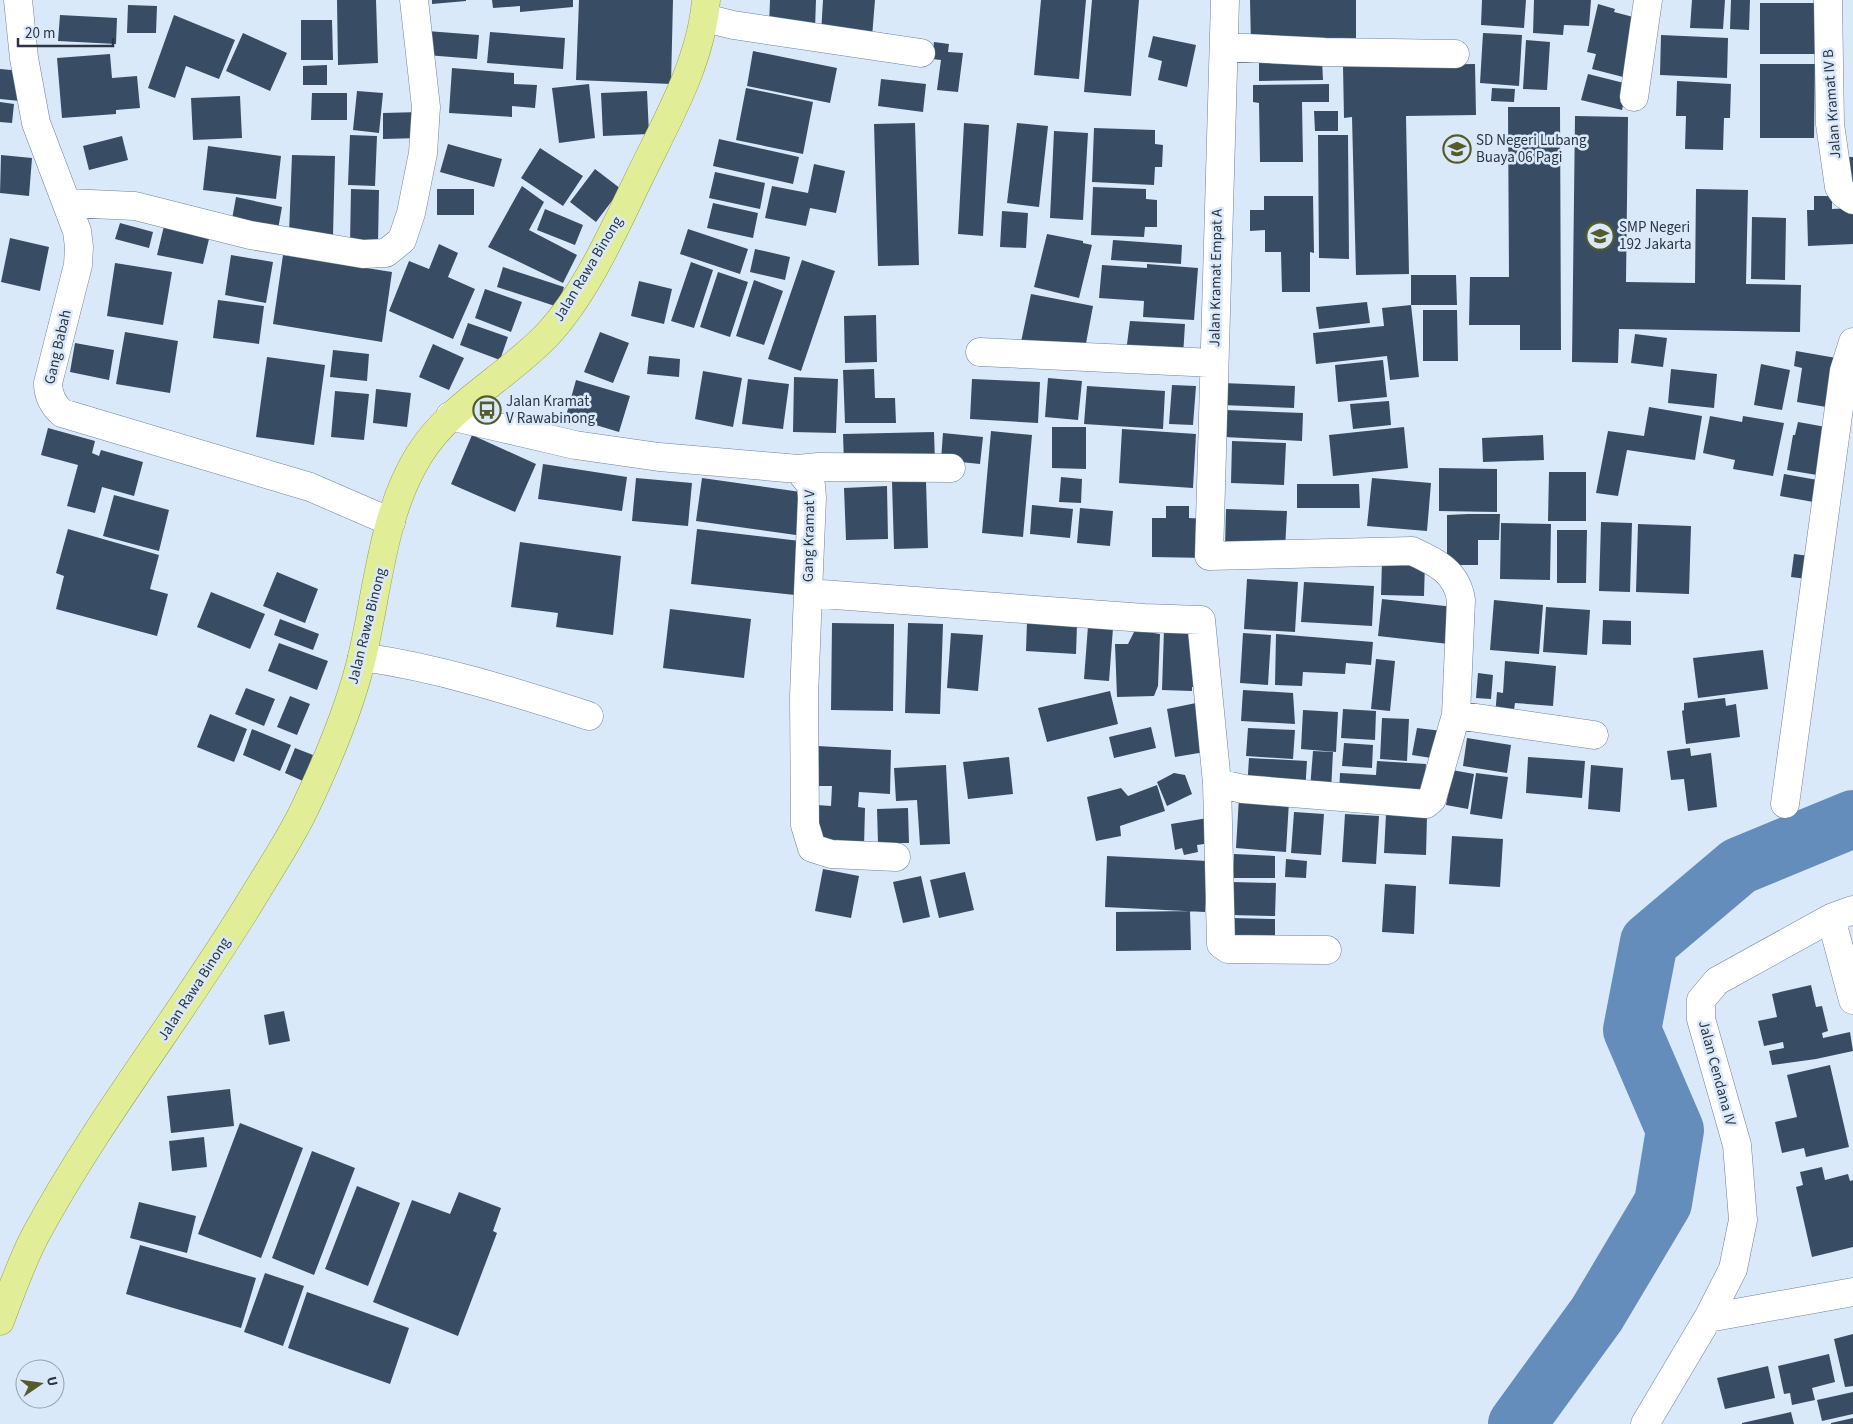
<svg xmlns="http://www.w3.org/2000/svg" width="1853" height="1424" font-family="'Source Sans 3',sans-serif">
<rect width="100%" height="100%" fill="#dae9fa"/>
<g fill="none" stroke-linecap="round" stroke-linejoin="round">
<path stroke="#658dbc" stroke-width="58" d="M1517,1424L1597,1314L1663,1203L1675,1130L1632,1030L1649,942L1739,866L1853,819"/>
</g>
<path fill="#384c64" d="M337,0H376L378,63L338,65Z
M432,0H466V1L432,4Z
M492,0H573V7L520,12V6L493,8Z
M579,0H673L671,84L576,80Z
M770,0H816L815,29L769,26Z
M823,0H875L872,37L821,34Z
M1041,0H1086L1079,79L1034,75Z
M1092,0H1139L1131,96L1084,92Z
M1250,0H1356V43L1251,44Z
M1482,0H1526L1524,28L1481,25Z
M1534,0H1591L1589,26L1564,25L1563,35L1533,33Z
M1692,0H1725L1723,29L1690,28Z
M1731,0H1750L1749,30L1730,29Z
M1760,3H1816V54H1760Z
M1598,4L1615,9L1614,12L1641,19L1627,78L1592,69L1596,54L1587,52Z
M128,5L157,6L156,33H127Z
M60,15L117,18L116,44L58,41Z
M174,15L235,40L219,79L186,66L175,98L148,88Z
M301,20H332L333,60H301Z
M427,31L479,35L477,59L426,55Z
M490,32L565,38L563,69L487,63Z
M243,33L287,53L270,91L226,71Z
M1483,33L1522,35L1519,86L1480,83Z
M1661,35L1728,38L1727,78L1660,75Z
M1153,36L1196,45L1187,87L1158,80L1162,61L1148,57Z
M1526,40L1550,42L1547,90L1523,89Z
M934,42L949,44L948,52L963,53L958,92L937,90L941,60L932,59Z
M753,51L837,68L830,103L747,86Z
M110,54L112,78L137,76L140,108L116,110V114L62,118L57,58Z
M1259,60H1322L1323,80L1259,81Z
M1475,64L1476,115L1406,116L1409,274L1356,275L1352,117L1344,118L1343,66Z
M1760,64H1815L1814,138H1760Z
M327,65V85H303V66Z
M452,68L514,73V84L537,85L535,108L512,106V117L449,113Z
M0,69L22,71L20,101L0,99Z
M1588,74L1628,84L1622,110L1581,100Z
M881,79L926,84L923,112L878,106Z
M1677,81L1731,84L1730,118H1724L1723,150L1685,149L1686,116H1676Z
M589,84L595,138L559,143L552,88Z
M1329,84V102H1302L1303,162H1260L1259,103L1253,102V85Z
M746,88L813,102L803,154L736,140Z
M1492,88L1515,89L1514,102L1491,101Z
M357,91L383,93L379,133L353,130Z
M647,91L649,134L603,136L601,93Z
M312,93H347V120H311Z
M240,96L242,138L193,140L191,98Z
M0,102L14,104L12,123L0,122Z
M1508,107H1560L1561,350H1520V325H1469L1470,277H1509Z
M1314,111H1338V131H1315Z
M420,112V138L383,139V113Z
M1575,116L1628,117L1626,282L1695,283L1696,189L1748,190L1746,284L1801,285L1800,332L1619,329L1618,363L1572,362Z
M915,123L919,265L878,266L874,124Z
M964,123L989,125L983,236L958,234Z
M1017,123L1048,126L1039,207L1007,203Z
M1094,128L1155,130V144L1163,145L1162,167H1155L1154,185L1092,182Z
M1054,131L1088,133L1083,220L1050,218Z
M350,135L377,136L375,186L348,185Z
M1318,135H1348L1349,259L1319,258Z
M122,136L128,160L89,170L83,146Z
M719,139L799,157L793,184L713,166Z
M448,144L502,159L494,187L440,172Z
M208,146L281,156L276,199L203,190Z
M540,148L583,176L563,206L521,178Z
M1,155L32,158L29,196L0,193Z
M292,155L335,156L333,235L289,233Z
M1848,157H1853V185H1848Z
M814,164L845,171L836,213L810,208L806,226L765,218L772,186L808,193Z
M595,169L621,189L596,222L570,202Z
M715,172L765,183L760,209L709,198Z
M522,186L544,202L529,230L577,255L563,283L488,247Z
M1093,187L1146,189V199L1157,200V227H1145L1144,237L1091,235Z
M351,189L379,190L378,244H350Z
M437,189H474V215H437Z
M1264,196H1313L1314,253L1310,252V292H1282L1281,252H1265V230L1250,231V210H1264Z
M1814,196H1832V209L1853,208V244L1808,246L1807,210H1814Z
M236,197L282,207L277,235L231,225Z
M713,203L758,213L753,238L707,228Z
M545,209L583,225L575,245L537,230Z
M1002,211L1028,213L1026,248L1000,247Z
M1752,217L1786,218L1785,280L1751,279Z
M120,223L153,232L149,248L115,239Z
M164,226L210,235L203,264L157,255Z
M688,229L748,249L740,274L680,254Z
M1047,234L1083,241V243L1092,245L1079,298L1034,287Z
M10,238L49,247L40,291L1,282Z
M1113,240L1182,245L1181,264L1111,260Z
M439,244L458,253L448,277L475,289L453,339L389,311L409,261L429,269Z
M755,249L790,257L785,280L750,272Z
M231,255L273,262L266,303L225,295Z
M283,255L392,272L382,342L273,324Z
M802,260L835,271L801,371L768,359Z
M691,262L713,270L694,328L671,321Z
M115,263L172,272L163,325L107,316Z
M1147,264L1198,268L1194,320L1143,317L1144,301L1099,298L1102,265L1147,268Z
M503,267L564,287L558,307L497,287Z
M718,272L748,282L730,337L700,327Z
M1411,275H1456L1457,305H1411Z
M754,280L783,291L764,345L736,336Z
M639,281L672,289L664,324L631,316Z
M485,289L522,302L511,332L475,318Z
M1031,294L1093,306L1084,354L1021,342Z
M218,300L264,306L259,344L213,338Z
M1367,302L1370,323L1319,329L1316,307Z
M1411,305L1419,377L1390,380L1387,356L1316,364L1313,333L1384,326L1382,308Z
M1423,310H1457L1458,361H1423Z
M876,315L877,362L845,363L844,316Z
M1130,321L1185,324L1183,356L1126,352Z
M468,323L508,337L500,360L460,345Z
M125,332L178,341L170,393L116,384Z
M600,332L629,343L613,383L584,372Z
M1635,334L1667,338L1663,367L1631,363Z
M75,343L114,350L109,380L70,372Z
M433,344L464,358L449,390L419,377Z
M333,350L369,354L367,381L330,377Z
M1796,351L1842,359L1832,408L1797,402L1802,368L1794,366Z
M649,356L680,359L679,377L647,374Z
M267,357L325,365L314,445L256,437Z
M1383,360L1387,397L1338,402L1335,365Z
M1761,364L1790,370L1782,410L1754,405Z
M874,369L875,398H895L896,423H845L843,370Z
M1671,369L1717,374L1714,408L1668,403Z
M703,371L742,378L733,427L695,419Z
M794,377L838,379L836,433L793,432Z
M1048,378L1082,381L1078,420L1045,417Z
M748,379L789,384L783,429L742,424Z
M972,379L1040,382L1038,423L970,419Z
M576,380L630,396L619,432L566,416Z
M1222,383L1295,386L1294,408L1221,405Z
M1172,385L1196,386L1193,425L1169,424Z
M1087,386L1165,391L1163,429L1084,424Z
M376,389L411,393L407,427L373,423Z
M335,391L369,394L364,440L331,437Z
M1389,401L1391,425L1353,429L1350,404Z
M1649,407L1702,416L1695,460L1627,450L1618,496L1596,493L1608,431L1644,436Z
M1226,410L1303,413L1302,441L1225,437Z
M1710,416L1742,422L1743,416L1784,423L1773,476L1733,469L1735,460L1703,453Z
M1798,422L1826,427L1823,476L1787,470L1793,435H1795Z
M1052,427H1086V469L1052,468Z
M1404,427L1408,468L1333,476L1329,435Z
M48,428L95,441L92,453L99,456L101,450L143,462L134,496L102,487L95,513L67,506L78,465L41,455Z
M1122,429L1196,434L1193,488L1119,483Z
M991,431L1032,435L1023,537L982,533Z
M934,432L935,462L844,464L843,434Z
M943,433L983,437L980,464L941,460Z
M472,435L536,464L515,512L451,484Z
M1543,435L1544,460L1483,462L1482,438Z
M1232,441L1286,443L1284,485L1231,483Z
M543,464L627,477L622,511L538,499Z
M1439,468L1497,469V512L1439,511Z
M1549,472H1586V521H1548Z
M1784,474L1823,481L1819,503L1780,496Z
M1061,477L1082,479L1081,503L1059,502Z
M636,478L692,483L688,526L632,521Z
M702,478L808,493L803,536L696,521Z
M1372,478L1431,483L1427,531L1367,526Z
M926,481L928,548L894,549L892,482Z
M1297,484H1359L1360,508H1297Z
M887,486L888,539L846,540L844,488Z
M114,495L169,510L159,551L103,536Z
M1032,505L1073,509L1070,538L1030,534Z
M1166,506H1189V518L1208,519V558L1152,557V518H1166Z
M1080,508L1113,511L1110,546L1077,543Z
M1226,509L1287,511L1285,550L1225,548Z
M1468,514H1500L1499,540H1478V565H1447V515Z
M1601,522L1632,523L1630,592L1599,591Z
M1501,523L1551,524L1550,580L1500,579Z
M1638,524L1691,526L1689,594L1636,592Z
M68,529L159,555L150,589L168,594L157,636L56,609L64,576L56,573Z
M697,529L800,541L795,595L691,584Z
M1557,530H1587L1586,583H1557Z
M520,542L621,556L613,635L556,627L558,613L511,607Z
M1794,554L1817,557L1815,580L1791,577Z
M1382,561H1425L1424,596L1381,595Z
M277,572L318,589L305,623L263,606Z
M1247,579L1298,582L1295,632L1244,629Z
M1304,582L1374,586L1372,626L1301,622Z
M211,592L265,614L250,649L197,627Z
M1382,599L1454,607L1449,644L1378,636Z
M1494,600L1543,605L1539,654L1490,650Z
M1546,607L1590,610L1587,655L1543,652Z
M670,609L751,619L744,678L663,668Z
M280,619L319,634L313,650L274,635Z
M1603,620L1631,621V645L1602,644Z
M1027,621L1077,624L1076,654L1026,651Z
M832,623L894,624L893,711L831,710Z
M908,623L943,624L940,714L905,713Z
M1088,626L1113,628L1109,681L1084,679Z
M1164,629L1195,631L1201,688L1192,687V691L1162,690Z
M1135,630L1160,634L1158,686L1154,696L1117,697L1115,644H1128Z
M951,633L983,635L978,691L947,688Z
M1243,633L1271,635L1268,685L1240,683Z
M1276,634L1373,642L1371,665L1346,663L1345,674L1303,672L1302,686L1275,685Z
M279,643L328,661L317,690L268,671Z
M1763,650L1768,689L1698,698L1693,658Z
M1376,659L1395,661L1390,711L1371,709Z
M1505,661L1556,666L1553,706L1515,703L1513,717L1495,716L1497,692L1503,693Z
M1478,673L1493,675L1491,699L1476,698Z
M246,688L275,699L264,726L235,714Z
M1243,690L1293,693L1295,724L1241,721Z
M1110,691L1118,724L1047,742L1038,708Z
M290,696L310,704L297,735L277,727Z
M1725,698L1726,706L1736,704L1740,737L1686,744L1682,711L1684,710V703Z
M1196,703L1205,752L1175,757L1167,709Z
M1343,709L1376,711L1375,740L1341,738Z
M1303,710L1338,712L1336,752L1301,749Z
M210,714L247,729L234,762L197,747Z
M1382,718L1409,719L1407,761L1380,759Z
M1151,727L1156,748L1114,758L1109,737Z
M1248,728L1295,730L1293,759L1246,756Z
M1417,728L1442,731L1438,759L1412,755Z
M252,729L291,745L280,771L243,755Z
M1467,738L1511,745L1507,773L1463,766Z
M1344,743L1373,745L1372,768L1342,766Z
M817,746L891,750L890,794L859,792L858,807L865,808L864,847L815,845L817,805L831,806L832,786H815Z
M295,748L313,755L303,781L285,773Z
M1690,748L1691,756L1711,753L1717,807L1688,811L1684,779L1671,780L1667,751Z
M1313,751L1333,752L1331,791L1310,789Z
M1009,757L1013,794L968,799L963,762Z
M1528,757L1585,761L1582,798L1526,793Z
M1249,758L1307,761L1305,793L1247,789Z
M1377,761L1426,764L1424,791L1339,794L1340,773L1376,775Z
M946,765L950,844L920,845L917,800L896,801L894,768Z
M1591,765L1623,768L1620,812L1588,809Z
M1452,770L1474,774L1468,809L1446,805Z
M1174,773L1185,775L1192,794L1167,806L1157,782Z
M1476,773L1508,777L1502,819L1470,814Z
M1157,785L1165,811L1120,826L1121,836L1096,841L1087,797L1121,788L1128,796Z
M1239,797L1289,801L1286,852L1236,848Z
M908,808L909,843H878L877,809Z
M1294,812L1324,814L1321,855L1291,853Z
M1345,814L1379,816L1376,864L1342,862Z
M1386,814L1427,816L1426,855L1384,853Z
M1214,817L1218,842L1197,845L1198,852L1184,855L1182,848L1175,850L1171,824Z
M1452,836L1503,839L1500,887L1449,884Z
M1234,854L1275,856V878H1233Z
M1107,856L1208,861L1205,912L1105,907Z
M1286,859L1307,861L1306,878L1285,877Z
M823,869L859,876L851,918L815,911Z
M965,872L974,910L939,918L930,880Z
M921,876L930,917L903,923L893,882Z
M1231,882L1276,883L1275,916L1230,915Z
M1385,884L1416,886L1414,934L1382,932Z
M1190,911L1191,950L1116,951V912Z
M1232,918L1275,919V948L1231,947Z
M1811,985L1816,1007L1822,1006L1828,1031L1822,1033L1823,1038L1850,1032L1853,1051L1816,1059L1772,1065L1769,1051L1784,1048L1783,1042L1764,1046L1758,1021L1777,1017L1772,994Z
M284,1011L290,1041L269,1045L264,1015Z
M1830,1065L1849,1147L1806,1157L1804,1148L1782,1153L1775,1122L1797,1117L1787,1075Z
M230,1089L234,1126L171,1133L167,1096Z
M240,1123L303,1148L261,1258L198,1234Z
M204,1137L207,1167L172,1171L169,1141Z
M312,1151L355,1168L314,1275L272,1258Z
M1822,1167L1825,1180L1848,1174L1850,1181L1853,1180V1247L1812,1257L1796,1187L1803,1185L1800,1172Z
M357,1186L400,1203L368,1286L325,1269Z
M459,1192L501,1208L493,1231L497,1233L458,1336L373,1302L412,1200L450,1214Z
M139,1202L196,1216L187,1253L130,1238Z
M140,1245L256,1278L241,1328L126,1294Z
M265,1273L304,1286L283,1346L244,1332Z
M307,1292L409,1328L390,1384L288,1348Z
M1853,1334V1386L1845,1387L1834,1339Z
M1829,1354L1835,1382L1812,1388L1815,1400L1792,1405L1790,1393L1784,1394L1778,1366Z
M1768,1366L1775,1398L1725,1409L1717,1378Z
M1853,1392V1414L1822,1421L1817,1400Z
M1791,1412L1794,1424H1742V1423Z
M1853,1418V1424H1831V1423Z"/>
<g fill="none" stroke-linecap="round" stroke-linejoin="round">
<g stroke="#6d839d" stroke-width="29">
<path id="minor" d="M18,0L24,58L36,123L77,231L79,247L78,265L48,383C48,396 53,405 62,413L310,487L391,522
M1225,0L1209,556L1412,551C1436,562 1457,572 1461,600L1456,715L1594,735
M1828,0L1830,124L1839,187L1844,194L1853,200
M705,18L733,25L921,53
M1225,47L1325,52L1455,54
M1634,97L1648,0
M68,203L135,206L250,235L363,254L386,253L402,240L411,213L423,153L426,107L414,0
M980,352L1214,363
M450,416L575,445L659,457L798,469L811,485L812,498L808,593L1144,618L1201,620L1217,783L1243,789L1426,804L1432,799L1456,715
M798,469L818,467L951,468
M808,593L804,697L805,825L812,848L831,854L896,857
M362,657C440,668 514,692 589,716
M1217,783L1221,944L1228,949L1327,950
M1785,804L1844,371L1853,342
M1831,918L1853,1000
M1708,1318L1853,1292
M1645,1424L1708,1318L1733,1269L1743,1220L1737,1145L1701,1019V1000L1717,981L1831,918L1853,910"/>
</g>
<g stroke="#95a54d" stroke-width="29">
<path id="major" d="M0,1321C11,1292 21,1263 35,1236C100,1115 188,1007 258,889C274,863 291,837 304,810C328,760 351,706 363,653C378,587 383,513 419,455C451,404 506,378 547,335C585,295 615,228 639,178C666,122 701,63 706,0"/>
</g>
<use href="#minor" stroke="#fff" stroke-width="28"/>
<use href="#major" stroke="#e2ed98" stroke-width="28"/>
</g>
<defs>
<g id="school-ring" transform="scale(1.4375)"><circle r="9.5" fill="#dae9fa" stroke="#555c2a" stroke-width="1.5"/><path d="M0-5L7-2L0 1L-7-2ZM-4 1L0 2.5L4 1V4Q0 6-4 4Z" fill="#555c2a"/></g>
<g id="bus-ring" transform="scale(1.4375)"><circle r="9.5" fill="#dae9fa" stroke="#555c2a" stroke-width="1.5"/><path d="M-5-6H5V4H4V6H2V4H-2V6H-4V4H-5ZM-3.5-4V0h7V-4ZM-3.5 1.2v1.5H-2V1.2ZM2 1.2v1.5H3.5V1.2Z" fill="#555c2a"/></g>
</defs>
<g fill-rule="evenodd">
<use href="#school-ring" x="1457" y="149"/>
<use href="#school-ring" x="1600" y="236"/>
<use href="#bus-ring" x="487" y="410"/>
</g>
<g text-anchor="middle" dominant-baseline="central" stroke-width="5" stroke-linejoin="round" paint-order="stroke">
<g font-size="15" fill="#2c3541" stroke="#dae9fa">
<text transform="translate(1832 104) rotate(-94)">Jalan Kramat IV B</text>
<text transform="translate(588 269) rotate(-59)">Jalan Rawa Binong</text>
<text transform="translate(1216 278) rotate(-89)">Jalan Kramat Empat A</text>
<text transform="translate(58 347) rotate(-77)">Gang Babah</text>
<text transform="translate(809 536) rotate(-89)">Gang Kramat V</text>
<text transform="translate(367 626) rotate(-76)">Jalan Rawa Binong</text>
<text transform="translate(194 989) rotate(-57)">Jalan Rawa Binong</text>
<text transform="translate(1717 1073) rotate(75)">Jalan Cendana IV</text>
</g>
<g font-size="15" fill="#2c3541" stroke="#dae9fa" text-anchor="start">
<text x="1476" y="140">SD Negeri Lubang<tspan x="1476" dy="17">Buaya 06 Pagi</tspan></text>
<text x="1619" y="227">SMP Negeri<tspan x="1619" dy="17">192 Jakarta</tspan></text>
<text x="506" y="401">Jalan Kramat<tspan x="506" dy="17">V Rawabinong</tspan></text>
</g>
</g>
<g transform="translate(40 1384) rotate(77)"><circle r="24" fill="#dae9fa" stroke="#94a1b0"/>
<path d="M0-4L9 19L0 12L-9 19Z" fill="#555c2a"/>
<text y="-8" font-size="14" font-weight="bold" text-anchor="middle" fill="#2c3541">U</text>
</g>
<path d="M18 38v8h95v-8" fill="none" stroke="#2c3541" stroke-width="2.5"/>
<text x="25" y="38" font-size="15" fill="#2c3541" stroke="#dae9fa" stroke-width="4" paint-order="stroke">20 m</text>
</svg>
